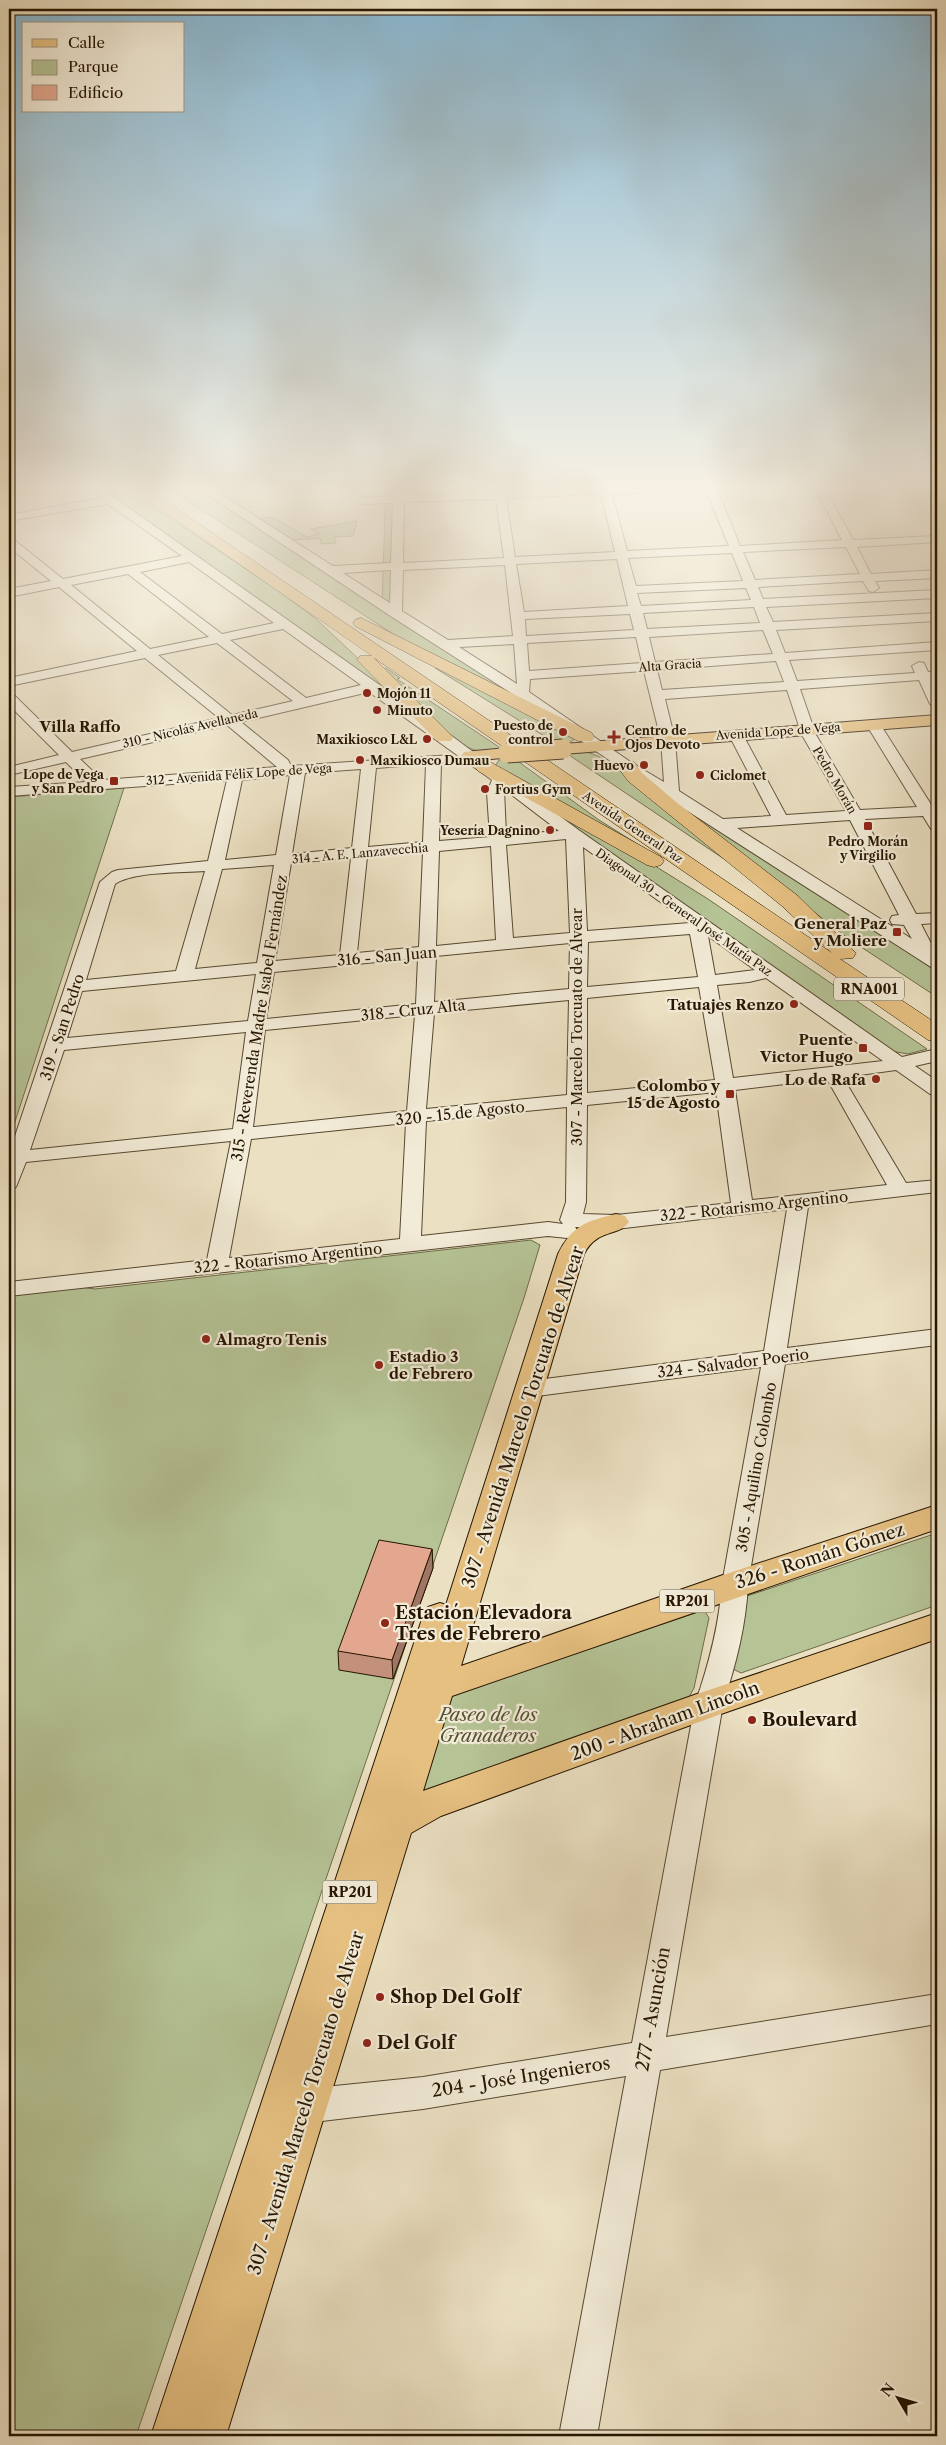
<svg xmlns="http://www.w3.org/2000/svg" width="946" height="2445" font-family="'Libre Caslon Text',serif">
<rect width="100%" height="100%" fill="#ebe0c2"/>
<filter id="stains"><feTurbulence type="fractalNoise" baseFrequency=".004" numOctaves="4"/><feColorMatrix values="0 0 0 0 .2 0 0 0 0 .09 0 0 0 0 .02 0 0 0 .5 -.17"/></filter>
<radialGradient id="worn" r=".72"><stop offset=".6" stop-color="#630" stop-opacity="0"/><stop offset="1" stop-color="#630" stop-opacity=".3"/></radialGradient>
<path fill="#b5c395" stroke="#6e6c4a" d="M96,484H113L162,513L277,590L315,618L398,696L394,697L103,492Z
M162,484H193L537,707L407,643Z
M386,484H399L396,614L382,605Z
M272,517L307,537L319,534L311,529L357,521L353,536L334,537L336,543L322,544L320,538L291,540L259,519Z
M439,667L575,739L569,743L557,744L435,668Z
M386,668L400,678L397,679L502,749C493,750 483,753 475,750C447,743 403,690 382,669Z
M587,752L598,756L626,775L736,867L566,753Z
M512,757L599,820L663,860L661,861L495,766L499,760Z
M124,788L9,1140V797Z
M522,793L623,846L708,899L927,1049L908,1054L891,1051Z
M671,799L817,890L937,972V997L852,941L747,861Z
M531,1240L540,1245L524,1298L136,2436H9V1296L80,1287L95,1289Z
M937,1533V1605L741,1673L729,1667L747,1596Z
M701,1611L706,1613L709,1618L694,1688L689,1697L421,1792L448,1695Z"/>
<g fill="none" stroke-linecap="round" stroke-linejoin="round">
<g stroke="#574830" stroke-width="2">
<path id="minor" d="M83,484H95L449,734L580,831L902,1057L937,1049V1061L915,1066L937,1081V1096L930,1094L896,1070L845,1077L848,1086L906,1183L937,1180V1192L808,1207L787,1348L937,1329V1345L785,1364L748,1584C746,1626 736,1664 723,1704L666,2037L937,1994V2024L660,2070L597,2436H559L626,2076L423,2109L305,2123L288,2116L283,2104L288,2092L300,2087L305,2089L423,2077L632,2043L695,1704C709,1664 719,1626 722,1584L761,1367L529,1397L521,1395L517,1389L521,1383L529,1381L764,1351L787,1209L616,1229L575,1227L578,1231L575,1236L567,1238L548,1236L9,1296V1282L207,1260L231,1141L26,1162L16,1187L9,1189V1154L100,882L112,872L118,870L208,861L227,780L9,796V787L86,782L66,762L9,775V767L59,755L9,705V694L14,695L72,752L219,718L145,658L9,686V678L137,651L59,587L9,597V589L51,581L9,547V538L13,539L63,579L182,556L108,504L9,521V515L101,498ZM189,562L274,623L222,634L140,572ZM128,574L209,637L150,649L71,585ZM283,629L361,685L306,698L230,640ZM217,643L293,701L232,715L158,655ZM369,692L492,780L487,793L490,837L439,841L441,763L452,761L454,758L452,755L291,766L288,760L241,722ZM227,725L277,767L102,780L80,759ZM426,764L423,842L368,847L376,768ZM361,769L352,848L292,854L305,773ZM290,775L276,855L225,860L242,780ZM504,789L559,831L506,835ZM566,839L570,933L513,938L506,845ZM491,846L496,940L436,946L439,851ZM583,847L690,923L587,931ZM423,852L419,947L357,953L367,857ZM351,858L340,955L275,961L291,863ZM274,865L257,963L195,969L222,869ZM205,871L176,971L86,980L115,884C134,871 182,873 205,871ZM690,934L698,977L587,987L588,942ZM708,936L755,970L715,975ZM570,943L569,989L434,1002L436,956ZM418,958L416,1004L266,1019L274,972ZM256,974L248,1021L67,1038L82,991ZM766,978L883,1061L733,1078L717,985L749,982ZM699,987L715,1080L587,1093V998ZM569,1000L567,1095L426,1109L434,1013ZM415,1015L407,1111L253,1127L265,1030ZM246,1032L233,1129L30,1150L64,1050ZM827,1079L887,1185L752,1200L735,1090ZM716,1092L731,1203L616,1215L583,1214L586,1202L587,1105ZM567,1107L566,1202L560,1220L563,1224L548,1222L421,1236L426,1121ZM406,1123L400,1239L229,1258L251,1139Z
M192,484H205L333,566L391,563L393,503L362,504L357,501L362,498L393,496L394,484H404V496L495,492L494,484H504L506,492L600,488L599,484H609L610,487L765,484L760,487L717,489L740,546L842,540L813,484H823L853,540L937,536V542L857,547L871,574L937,570V578L875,581L879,588L873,592L869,591L863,581L758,587L763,599L937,590V598L766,607L773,622L937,613V621L776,630L785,653L937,642V650L789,660L797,681L915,673L912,666L919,662L924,663L928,672L937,671V679H932L937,690V708L930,704L919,680L800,689L816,735L860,810L917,807L866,724L873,720L880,724L932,806L937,805V831L931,829L923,816L865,819L916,914L937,913V923L921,924L937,955V968L931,967L622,769L516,696L392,617ZM706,490L729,546L627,551L612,494ZM601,494L615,552L515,557L506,498ZM496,499L504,558L403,563L404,502ZM846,547L860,574L755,580L743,552ZM732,553L743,581L636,586L628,558ZM617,559L628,606L524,612L516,564ZM505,565L513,636L448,640L402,611L403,570ZM391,570L390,603L343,573ZM746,588L751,600L641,606L637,593ZM754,607L760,623L647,629L643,613ZM630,614L634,630L526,636L525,619ZM763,630L773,654L655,662L649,637ZM636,637L642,663L529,671L527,643ZM514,644L517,684L459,647ZM776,661L784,682L662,690L657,670ZM644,671L661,740L664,782L632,763L529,692L530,679ZM787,690L802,735L846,811L786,815L743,735L736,731L729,735L771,816L723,819L679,791L675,740L665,699ZM850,820L899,915L892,916L890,920L892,924L904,925L912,939L737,828Z
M923,484H933L937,490V501L933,500Z"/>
</g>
<g stroke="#261500" stroke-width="2">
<path id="major" d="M937,715V725L563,754L557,753L554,749L557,745L563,744Z
M507,748L513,749L516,753L513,757L470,761L464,760L461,756L464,752Z
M616,1214L625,1216L629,1222C619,1237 597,1228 584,1254L461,1666L723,1575L937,1505V1529L452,1696L423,1791L697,1694L937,1613V1639L721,1714L441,1816L411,1833L226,2436H151L423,1616L428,1607L440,1603L446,1605L558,1254C572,1225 587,1221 616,1214Z"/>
</g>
<g stroke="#261500" stroke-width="1">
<path id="highway" d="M124,484H140L832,953L782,906L628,781L617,766L620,762H634L642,773L676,802L798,896L856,953L853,958L840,959L937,1024V1042L928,1040L373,657L453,737L451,741H437L357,660L360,656H372Z
M361,618L592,733L594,737L592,741H578L355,626L353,623L355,620Z
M485,761L492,763L661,857L664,861L661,865L654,867L647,865L478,771L475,767L478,763Z"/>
</g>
<use href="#minor" fill="#f2ebd7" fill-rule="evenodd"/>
<use href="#major" fill="#e6c081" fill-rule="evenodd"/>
<use href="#highway" fill="#e6c081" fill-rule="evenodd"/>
<g stroke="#261500" stroke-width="21" stroke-linecap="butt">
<path id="major-bridge" d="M507,753L563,749"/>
</g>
<use href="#major-bridge" stroke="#e6c081" stroke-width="19"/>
</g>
<path fill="#c3907c" stroke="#261500" d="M432,1549L433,1568L393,1679L339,1670L338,1651Z"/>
<path fill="#9f7565" stroke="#261500" d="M432,1549L433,1568L393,1679L392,1660Z"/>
<path fill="#e3a790" stroke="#261500" d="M379,1540L432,1549L392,1660L338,1651Z"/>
<linearGradient id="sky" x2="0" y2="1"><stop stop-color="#88b8d3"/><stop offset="0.59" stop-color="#f6f1e4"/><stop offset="1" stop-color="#f6f1e4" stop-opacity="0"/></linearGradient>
<rect width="946" height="826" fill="url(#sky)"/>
<g fill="#8f2418" stroke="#f2ebd7" stroke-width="2">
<circle cx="367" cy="693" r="5"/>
<circle cx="377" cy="710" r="5"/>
<circle cx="563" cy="732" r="5"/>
<path d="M611.5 729.5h5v5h5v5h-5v5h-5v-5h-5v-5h5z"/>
<circle cx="427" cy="739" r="5"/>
<circle cx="360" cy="760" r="5"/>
<circle cx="644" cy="765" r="5"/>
<circle cx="700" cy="775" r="5"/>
<rect x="109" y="776" width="10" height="10" rx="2.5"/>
<circle cx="485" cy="789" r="5"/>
<rect x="863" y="821" width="10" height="10" rx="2.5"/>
<circle cx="550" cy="830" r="5"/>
<rect x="892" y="927" width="10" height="10" rx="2.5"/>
<circle cx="794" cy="1004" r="5"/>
<rect x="858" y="1043" width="10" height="10" rx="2.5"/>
<circle cx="876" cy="1079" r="5"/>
<rect x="725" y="1089" width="10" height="10" rx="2.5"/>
<circle cx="206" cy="1339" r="5"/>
<circle cx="379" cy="1365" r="5"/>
<circle cx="385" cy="1623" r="5"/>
<circle cx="752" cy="1720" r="5"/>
<circle cx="380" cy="1997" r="5"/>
<circle cx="367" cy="2043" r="5"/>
</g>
<g text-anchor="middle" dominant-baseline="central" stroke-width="4.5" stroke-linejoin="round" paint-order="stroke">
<g font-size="12" fill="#261500" stroke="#f2ebd7">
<text transform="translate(670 665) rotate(-4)">Alta Gracia</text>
<text transform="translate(190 728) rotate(-13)">310 - Nicolás Avellaneda</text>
<text transform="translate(778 731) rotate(-4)">Avenida Lope de Vega</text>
<text transform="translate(239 774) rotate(-4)">312 - Avenida Félix Lope de Vega</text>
<text transform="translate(835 780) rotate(60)">Pedro Morán</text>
<text transform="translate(633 827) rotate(34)">Avenida General Paz</text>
<text transform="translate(360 853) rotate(-5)">314 - A. E. Lanzavecchia</text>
<text transform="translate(684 912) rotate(35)">Diagonal 30 - General José María Paz</text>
</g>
<g font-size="12" font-weight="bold" fill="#261500" stroke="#f2ebd7" text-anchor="start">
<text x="377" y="693">Mojón 11</text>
<text x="387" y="710">Minuto</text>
<text x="553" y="725" text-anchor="end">Puesto de<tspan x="553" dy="14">control</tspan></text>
<text x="625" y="730">Centro de<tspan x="625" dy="14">Ojos Devoto</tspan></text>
<text x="417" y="739" text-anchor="end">Maxikiosco L&amp;L</text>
<text x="370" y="760">Maxikiosco Dumau</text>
<text x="634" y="765" text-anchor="end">Huevo</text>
<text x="104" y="774" text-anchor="end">Lope de Vega<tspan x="104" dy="14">y San Pedro</tspan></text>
<text x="710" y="775">Ciclomet</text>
<text x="495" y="789">Fortius Gym</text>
<text x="540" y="830" text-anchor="end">Yesería Dagnino</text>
<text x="868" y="841" text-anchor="middle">Pedro Morán<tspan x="868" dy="14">y Virgilio</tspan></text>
</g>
<g fill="#f2ebd7" stroke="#635540" stroke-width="1">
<rect x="834" y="977.5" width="70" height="23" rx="4"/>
<rect x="659.5" y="1589.5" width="55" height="23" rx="4"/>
<rect x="322.5" y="1880.5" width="55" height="23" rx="4"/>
</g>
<g font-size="14" font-weight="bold" fill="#261500">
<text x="869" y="989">RNA001</text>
<text x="687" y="1601">RP201</text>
<text x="350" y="1892">RP201</text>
</g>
<g font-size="15" font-weight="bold" fill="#261500" stroke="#f2ebd7">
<text x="80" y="726">Villa Raffo</text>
</g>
<g font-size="15" font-weight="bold" fill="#261500" stroke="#f2ebd7" text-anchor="end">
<text x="887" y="923">General Paz<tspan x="887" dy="17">y Moliere</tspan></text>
<text x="784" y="1004">Tatuajes Renzo</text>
<text x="853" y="1039">Puente<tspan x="853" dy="17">Victor Hugo</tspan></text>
<text x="866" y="1079">Lo de Rafa</text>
<text x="720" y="1085">Colombo y<tspan x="720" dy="17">15 de Agosto</tspan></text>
<text x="216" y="1339" text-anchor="start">Almagro Tenis</text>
<text x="389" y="1356" text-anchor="start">Estadio 3<tspan x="389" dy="17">de Febrero</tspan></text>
</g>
<g font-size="15" fill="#261500" stroke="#f2ebd7">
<text transform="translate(387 956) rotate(-5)">316 - San Juan</text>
<text transform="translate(413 1010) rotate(-6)">318 - Cruz Alta</text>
<text transform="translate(259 1018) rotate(-81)">315 - Reverenda Madre Isabel Fernández</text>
<text transform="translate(62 1027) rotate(-72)">319 - San Pedro</text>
<text transform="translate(576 1027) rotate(-90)">307 - Marcelo Torcuato de Alvear</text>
<text transform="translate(460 1113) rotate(-6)">320 - 15 de Agosto</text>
<text transform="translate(754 1206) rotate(-6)">322 - Rotarismo Argentino</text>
<text transform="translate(288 1258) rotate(-6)">322 - Rotarismo Argentino</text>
<text transform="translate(733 1363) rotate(-7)">324 - Salvador Poerio</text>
<text transform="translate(756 1467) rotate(-80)">305 - Aquilino Colombo</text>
</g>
<g font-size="18" fill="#261500" stroke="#f2ebd7">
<text transform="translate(523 1417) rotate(-72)">307 - Avenida Marcelo Torcuato de Alvear</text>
<text transform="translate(820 1556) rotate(-18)">326 - Román Gómez</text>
<text transform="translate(665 1721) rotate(-20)">200 - Abraham Lincoln</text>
<text transform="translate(653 2009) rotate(-80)">277 - Asunción</text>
<text transform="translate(521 2077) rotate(-9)">204 - José Ingenieros</text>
<text transform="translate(306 2103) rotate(-73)">307 - Avenida Marcelo Torcuato de Alvear</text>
</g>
<g font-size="18" font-weight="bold" fill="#261500" stroke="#f2ebd7" text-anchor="start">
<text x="395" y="1613">Estación Elevadora<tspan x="395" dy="21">Tres de Febrero</tspan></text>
<text x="762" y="1720">Boulevard</text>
<text x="390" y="1997">Shop Del Golf</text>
<text x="377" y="2043">Del Golf</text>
</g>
<g font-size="18" font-style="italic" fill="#585234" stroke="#f2ebd7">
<text x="488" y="1715">Paseo de los<tspan x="488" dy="21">Granaderos</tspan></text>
</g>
</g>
<rect width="946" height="2445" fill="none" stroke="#ebe0c2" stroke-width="30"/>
<rect x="10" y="10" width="926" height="2425" fill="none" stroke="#261500" stroke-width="2.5"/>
<rect x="15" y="15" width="916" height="2415" fill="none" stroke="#261500"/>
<rect x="22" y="22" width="162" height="90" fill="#f2ebd7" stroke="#a09581"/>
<rect x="32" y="39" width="25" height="8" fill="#e6c081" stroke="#a09581"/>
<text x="68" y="48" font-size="15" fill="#261500">Calle</text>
<rect x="32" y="60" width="25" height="15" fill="#b5c395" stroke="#a09581"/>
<text x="68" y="72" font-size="15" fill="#261500">Parque</text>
<rect x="32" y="85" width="25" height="15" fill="#e3a790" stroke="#a09581"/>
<text x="68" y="98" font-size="15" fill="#261500">Edificio</text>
<g transform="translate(898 2398) rotate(308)" stroke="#f2ebd7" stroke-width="4" paint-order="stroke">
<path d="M0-4L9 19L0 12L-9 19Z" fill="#261500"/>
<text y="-8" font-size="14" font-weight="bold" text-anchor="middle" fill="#261500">N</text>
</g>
<rect width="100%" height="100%" filter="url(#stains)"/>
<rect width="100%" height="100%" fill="url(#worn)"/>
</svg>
